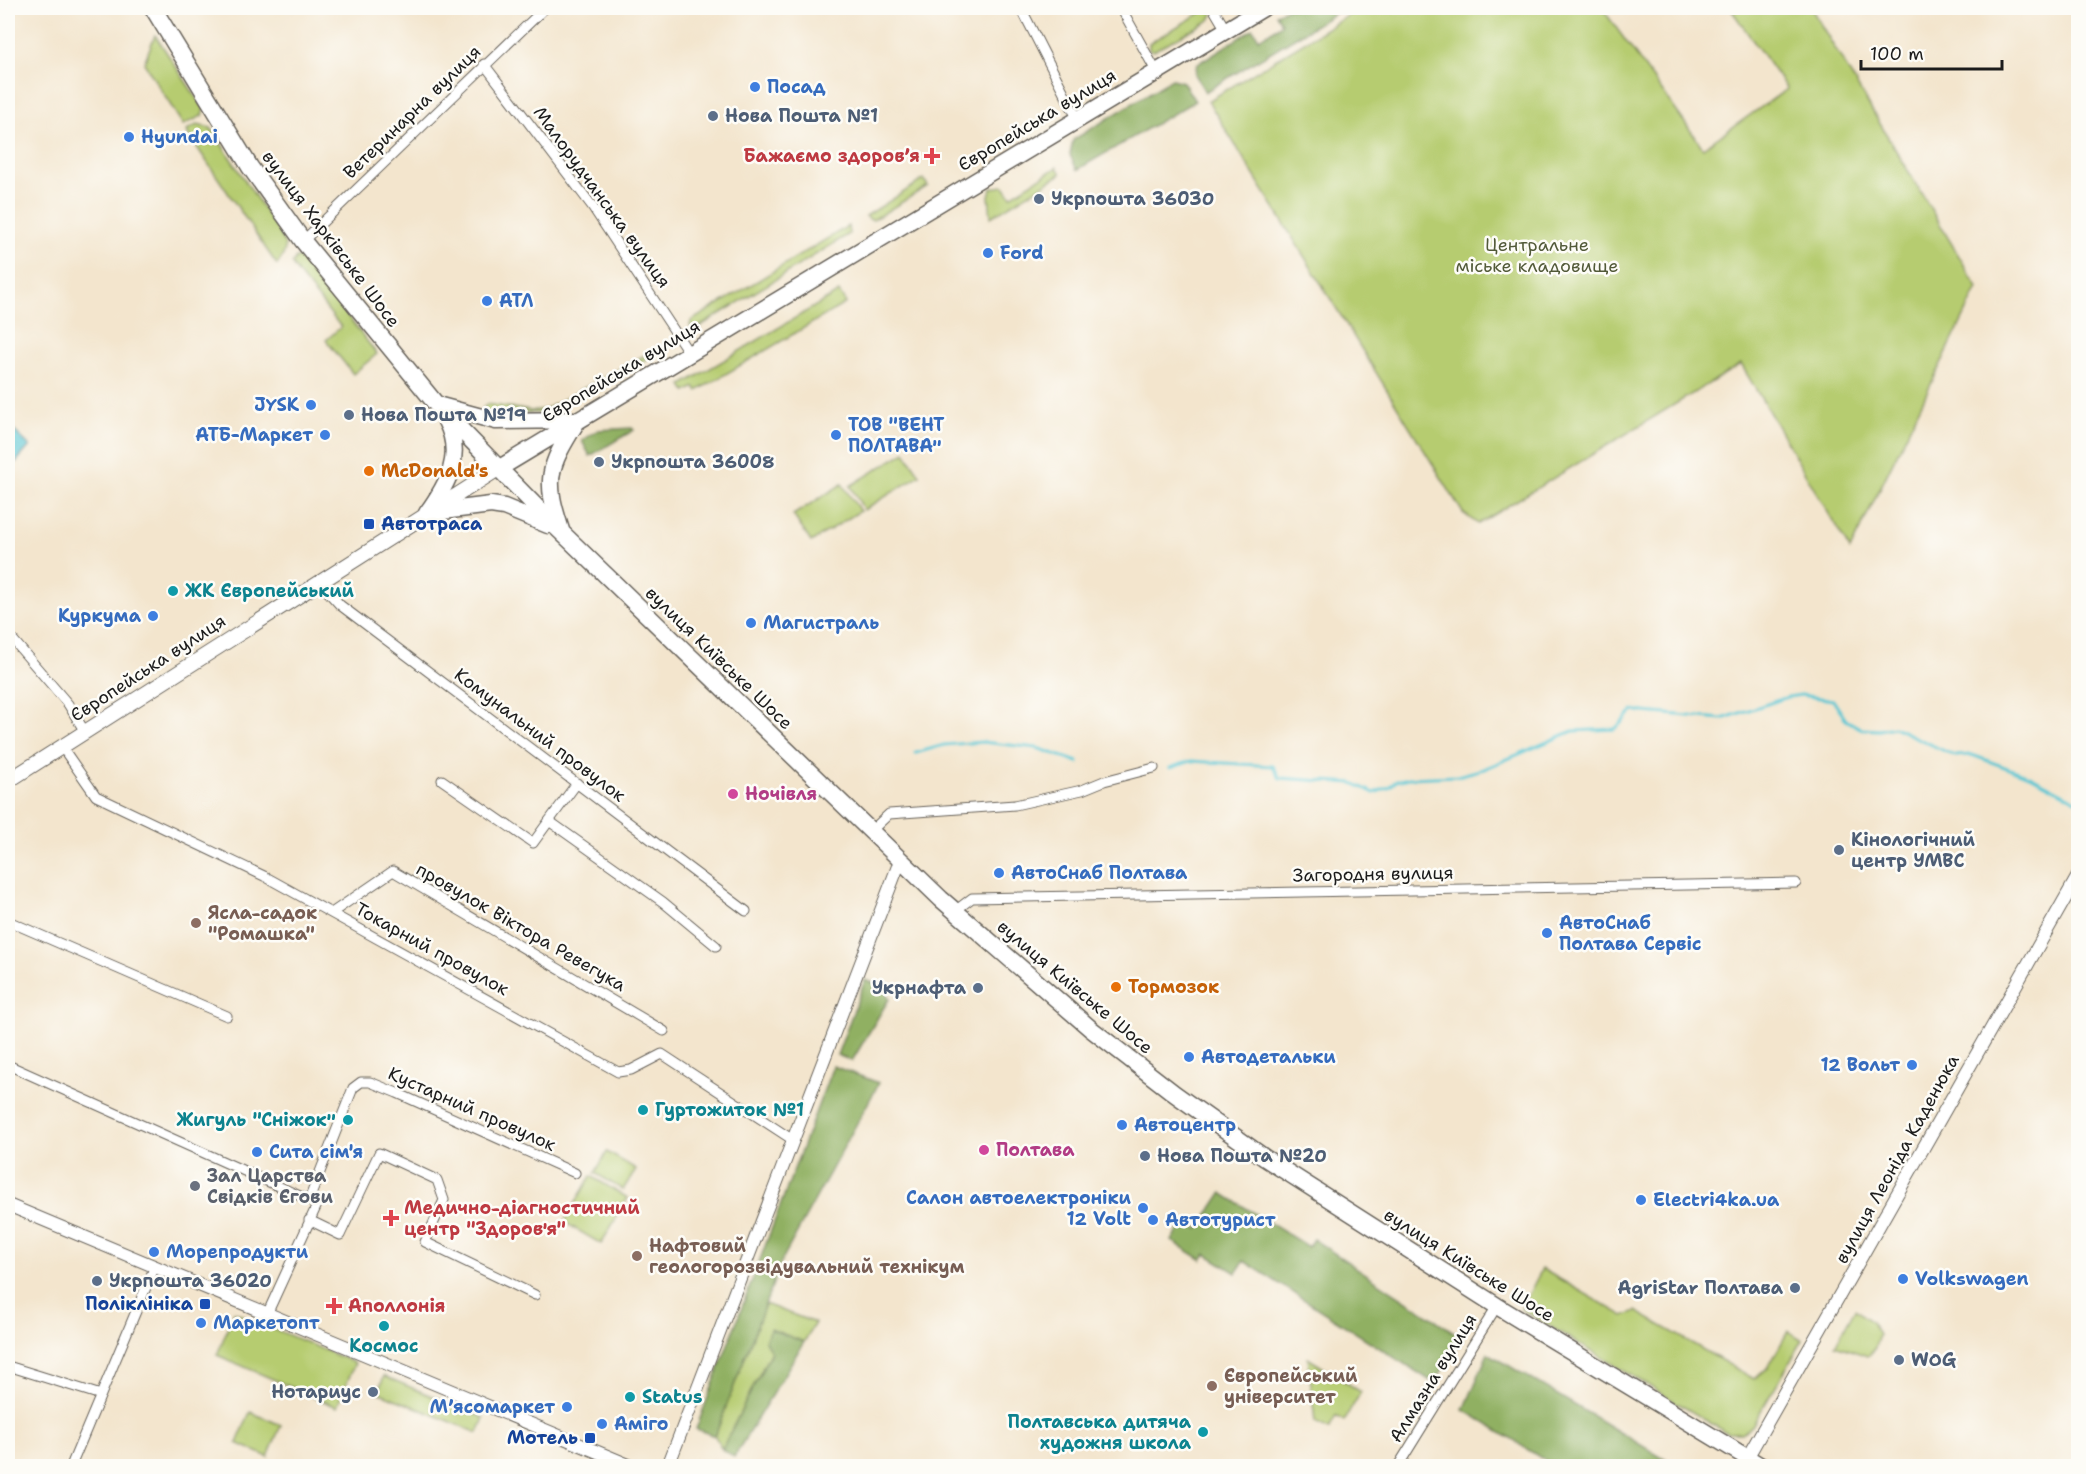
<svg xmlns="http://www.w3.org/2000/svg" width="2086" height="1474" font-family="'Shantell Sans',sans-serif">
<rect width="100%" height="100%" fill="#fdfcf7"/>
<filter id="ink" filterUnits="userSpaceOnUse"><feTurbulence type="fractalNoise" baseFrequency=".0167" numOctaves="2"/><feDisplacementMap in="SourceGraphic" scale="12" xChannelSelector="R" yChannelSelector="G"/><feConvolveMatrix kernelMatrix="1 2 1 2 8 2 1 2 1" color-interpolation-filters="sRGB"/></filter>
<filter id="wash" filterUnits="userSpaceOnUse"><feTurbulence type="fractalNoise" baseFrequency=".008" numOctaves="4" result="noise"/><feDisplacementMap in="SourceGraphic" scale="24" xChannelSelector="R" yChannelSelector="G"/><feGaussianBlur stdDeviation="1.35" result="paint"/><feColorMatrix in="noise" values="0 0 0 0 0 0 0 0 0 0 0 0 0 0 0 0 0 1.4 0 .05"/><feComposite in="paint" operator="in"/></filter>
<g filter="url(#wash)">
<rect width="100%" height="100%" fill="#f3e5cd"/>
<path fill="#b6cc70" stroke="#697446" stroke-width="1.5" d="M1209,8L1213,14L1210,20L1153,51L1149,49V43Z
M1360,8H1602L1703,148L1787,89L1730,8H1811L1978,288L1850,550L1741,364L1478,524L1463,513L1208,101Z
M155,35L204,109L202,116L183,125L144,63Z
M197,125L211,128L278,231C287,246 288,250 277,265L188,134L187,130Z
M1057,167L1061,174L991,217L989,196L991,188L1004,186L1011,196Z
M924,179L928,186L873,220L869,219L866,216Z
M848,226L849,234L696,329L690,326L691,321Z
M302,257L377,354L353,374L326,340L341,327L295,269L292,264L296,258Z
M839,292L846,303L697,391L695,387L686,392L682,385Z
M643,356L650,358L547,413H486L483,408L487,404L532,411L546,409Z
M905,452L920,475L864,510L850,486Z
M842,484L860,511L811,542L793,515Z
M607,1152L636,1169L623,1190L595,1173Z
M591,1176L628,1198L601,1244L564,1222Z
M1542,1269L1624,1316L1636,1311L1754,1379L1768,1368L1788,1331L1803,1340L1752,1426L1741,1433H1727L1521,1309Z
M765,1304L815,1323L804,1342L770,1329L771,1351L722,1449L715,1436Z
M1855,1309L1871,1322L1879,1335L1874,1350L1868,1356L1835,1345Z
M234,1312L355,1363L337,1407L217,1355Z
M1308,1358L1361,1392L1344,1421L1336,1416L1329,1429L1315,1422Z
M384,1376L484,1418L478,1433L378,1392Z
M250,1412L281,1425L268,1457L237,1443Z"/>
<path fill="#90b062" stroke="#56663f" stroke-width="1.5" d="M1287,8H1344L1205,92L1195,74L1197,64L1253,29L1259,39L1282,24L1276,14Z
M1172,79L1183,82L1195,101L1077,170L1070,155L1073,140Z
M632,428L634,430L590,456L582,441L598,430Z
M865,980L882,986L889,999L852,1061L837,1055Z
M833,1066L879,1083L782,1260L715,1436L696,1429Z
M1222,1193L1308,1247L1313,1239L1463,1338L1434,1383L1244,1261L1236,1273L1206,1254L1202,1260L1172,1241L1184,1221L1198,1229Z
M770,1329L804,1342L734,1457L722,1449L771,1352L765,1341Z
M1488,1353L1676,1466H1554L1464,1410Z"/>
<path fill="#5ac6d3" stroke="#3b7178" stroke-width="1.5" d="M8,425L30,446L8,471Z"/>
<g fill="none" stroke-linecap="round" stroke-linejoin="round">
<path stroke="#5ac6d3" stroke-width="3" d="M916,753L944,745L982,742L1037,748L1078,762
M1170,768L1191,761L1273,766L1280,778L1353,783L1374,793L1389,787L1396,781L1409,778L1457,776L1484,769L1573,731L1615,729L1633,711L1722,719L1788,697L1801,695L1833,700L1846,720L1862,729L1879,730L1894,727L1955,756L1972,755L2032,777L2078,801"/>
</g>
</g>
<g filter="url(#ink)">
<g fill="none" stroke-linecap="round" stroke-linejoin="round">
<g stroke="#67625a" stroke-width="11">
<path id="street" d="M1021,8L1077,118
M1121,8L1156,71
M1213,8L1226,30
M484,64L592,206L689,353
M303,241L545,8
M319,582L340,605L746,911
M8,634L68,704L85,732
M62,747L96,796L264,876L618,1072L631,1070L662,1054L793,1140
M442,780L533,843L549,821L663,902L716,946
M549,821L577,783
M870,832L889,814L1015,805L1082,790L1104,781L1154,768
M955,911L972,898L1796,883
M333,912L393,871L664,1031
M8,921L227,1016
M8,1065L309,1200
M309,1220L340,1235L379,1153L437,1180L444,1200L425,1242L535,1295
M268,1312L317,1205L309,1200L353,1088L361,1082H370L397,1093L575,1173
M8,1366L101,1395
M71,1466L155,1266
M1398,1466L1497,1306"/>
</g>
<g stroke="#67625a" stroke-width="14">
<path id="secondary" d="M8,1205L631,1466
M1747,1458L2078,876
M668,1466L900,861"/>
</g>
<g stroke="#67625a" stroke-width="16">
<path id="primary" d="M8,781L498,469"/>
</g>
<g stroke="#67625a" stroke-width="19">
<path id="highway" d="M153,8L250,167L303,241L436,404L555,526L941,899L1091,1029L1175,1094L1265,1158L1497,1306L1761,1466
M437,405L496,421L574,420
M498,469L1263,8
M427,513L491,505L504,507L548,525
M427,513C448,484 464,455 446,421
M561,530C544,479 548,468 576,423"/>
</g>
<use href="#street" stroke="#fff" stroke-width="9"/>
<use href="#secondary" stroke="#fff" stroke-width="12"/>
<use href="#primary" stroke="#fff" stroke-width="14"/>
<use href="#highway" stroke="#fff" stroke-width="16"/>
</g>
</g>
<g fill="#3f7fe0" stroke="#fdfcf7" stroke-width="2">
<circle cx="755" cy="87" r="6"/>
<circle cx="129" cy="137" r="6"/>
<circle cx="988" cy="253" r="6"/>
<circle cx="487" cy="301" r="6"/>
<circle cx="311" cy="405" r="6"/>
<circle cx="325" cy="435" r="6"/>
<circle cx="836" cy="435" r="6"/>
<circle cx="153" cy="616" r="6"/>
<circle cx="751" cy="623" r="6"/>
<circle cx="999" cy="873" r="6"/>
<circle cx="1547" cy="933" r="6"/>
<circle cx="1189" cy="1057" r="6"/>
<circle cx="1912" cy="1065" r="6"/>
<circle cx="1122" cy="1125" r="6"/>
<circle cx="257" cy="1152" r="6"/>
<circle cx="1641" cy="1200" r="6"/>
<circle cx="1143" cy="1208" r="6"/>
<circle cx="1153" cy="1220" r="6"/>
<circle cx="154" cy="1252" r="6"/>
<circle cx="1903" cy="1279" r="6"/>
<circle cx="201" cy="1323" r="6"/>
<circle cx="567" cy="1407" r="6"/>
<circle cx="602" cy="1424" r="6"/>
</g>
<g fill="#5c6f8a" stroke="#fdfcf7" stroke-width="2">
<circle cx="713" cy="116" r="6"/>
<circle cx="1039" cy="199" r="6"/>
<circle cx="349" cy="415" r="6"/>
<circle cx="599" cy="462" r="6"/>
<circle cx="1839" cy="850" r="6"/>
<circle cx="978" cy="988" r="6"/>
<circle cx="1145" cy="1156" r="6"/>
<circle cx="97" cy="1281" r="6"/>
<circle cx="1795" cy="1288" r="6"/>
<circle cx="1899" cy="1360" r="6"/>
<circle cx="373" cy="1392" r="6"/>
</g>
<g fill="#e0444e" stroke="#fdfcf7" stroke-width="2">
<path d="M929 147h6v6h6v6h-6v6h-6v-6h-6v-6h6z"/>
<path d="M388 1209h6v6h6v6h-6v6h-6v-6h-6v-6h6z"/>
<path d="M331 1297h6v6h6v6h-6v6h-6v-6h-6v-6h6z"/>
</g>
<g fill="#e8710a" stroke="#fdfcf7" stroke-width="2">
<circle cx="369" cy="471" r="6"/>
<circle cx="1116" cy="987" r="6"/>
</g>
<g fill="#1a4fb4" stroke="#fdfcf7" stroke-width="2">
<rect x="363" y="518" width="12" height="12" rx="3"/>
<rect x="199" y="1298" width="12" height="12" rx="3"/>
<rect x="584" y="1432" width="12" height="12" rx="3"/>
</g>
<g fill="#0f9aa8" stroke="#fdfcf7" stroke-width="2">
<circle cx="173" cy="591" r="6"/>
<circle cx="643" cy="1110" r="6"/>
<circle cx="348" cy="1120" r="6"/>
<circle cx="384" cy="1326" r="6"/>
<circle cx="630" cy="1397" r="6"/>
<circle cx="1203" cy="1432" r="6"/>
</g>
<g fill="#d1479c" stroke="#fdfcf7" stroke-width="2">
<circle cx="733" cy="794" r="6"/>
<circle cx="984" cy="1150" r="6"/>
</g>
<g fill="#8d6e63" stroke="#fdfcf7" stroke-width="2">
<circle cx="196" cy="923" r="6"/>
<circle cx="637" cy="1256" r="6"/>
<circle cx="1212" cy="1386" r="6"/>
</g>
<circle fill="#6b7280" stroke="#fdfcf7" stroke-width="2" cx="195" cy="1186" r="6"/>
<g text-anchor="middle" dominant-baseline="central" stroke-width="5" stroke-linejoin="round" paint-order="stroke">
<g font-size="18" font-weight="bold" fill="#366cbe" stroke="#fdfcf7" text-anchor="start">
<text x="767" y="87">Посад</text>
<text x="141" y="137">Hyundai</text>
<text x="1000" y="253">Ford</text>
<text x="499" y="301">АТЛ</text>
<text x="299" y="405" text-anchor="end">JYSK</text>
<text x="848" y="425">ТОВ "ВЕНТ<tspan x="848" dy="21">ПОЛТАВА"</tspan></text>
<text x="313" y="435" text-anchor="end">АТБ-Маркет</text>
<text x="141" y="616" text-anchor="end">Куркума</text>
<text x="763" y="623">Магистраль</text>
<text x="1011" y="873">АвтоСнаб Полтава</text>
<text x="1559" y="923">АвтоСнаб<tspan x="1559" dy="21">Полтава Сервіс</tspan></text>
<text x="1201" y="1057">Автодетальки</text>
<text x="1900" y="1065" text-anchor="end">12 Вольт</text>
<text x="1134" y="1125">Автоцентр</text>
<text x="269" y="1152">Сита сім'я</text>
<text x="1131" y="1198" text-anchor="end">Салон автоелектроніки<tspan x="1131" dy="21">12 Volt</tspan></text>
<text x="1653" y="1200">Electri4ka.ua</text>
<text x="1165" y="1220">Автотурист</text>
<text x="166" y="1252">Морепродукти</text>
<text x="1915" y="1279">Volkswagen</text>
<text x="213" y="1323">Маркетопт</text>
<text x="555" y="1407" text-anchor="end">Мʼясомаркет</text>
<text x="614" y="1424">Аміго</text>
</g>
<g font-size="18" fill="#1c1c1c" stroke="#fdfcf7">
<text transform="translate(412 112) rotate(-44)">Ветеринарна вулиця</text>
<text transform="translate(1037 120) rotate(-31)">Європейська вулиця</text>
<text transform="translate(602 197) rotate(54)">Малорудчанська вулиця</text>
<text transform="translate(331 239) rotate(53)">вулиця Харківське Шосе</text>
<text transform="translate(621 371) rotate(-31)">Європейська вулиця</text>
<text transform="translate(719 658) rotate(44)">вулиця Київське Шосе</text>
<text transform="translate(148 668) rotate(-33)">Європейська вулиця</text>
<text transform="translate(540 735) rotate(37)">Комунальний провулок</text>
<text transform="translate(1373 874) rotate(-1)">Загородня вулиця</text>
<text transform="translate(521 927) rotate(30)">провулок Віктора Ревегука</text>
<text transform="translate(432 949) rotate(29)">Токарний провулок</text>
<text transform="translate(1075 987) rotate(40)">вулиця Київське Шосе</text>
<text transform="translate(472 1109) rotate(24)">Кустарний провулок</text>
<text transform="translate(1897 1159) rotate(-61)">вулиця Леоніда Каденюка</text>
<text transform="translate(1469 1265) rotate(32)">вулиця Київське Шосе</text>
<text transform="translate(1433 1378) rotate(-58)">Алмазна вулиця</text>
</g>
<g font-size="18" font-weight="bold" fill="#4e5e75" stroke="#fdfcf7" text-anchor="start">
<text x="725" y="116">Нова Пошта №1</text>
<text x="1051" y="199">Укрпошта 36030</text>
<text x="361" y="415">Нова Пошта №19</text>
<text x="611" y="462">Укрпошта 36008</text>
<text x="1851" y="840">Кінологічний<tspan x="1851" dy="21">центр УМВС</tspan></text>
<text x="966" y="988" text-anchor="end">Укрнафта</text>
<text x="1157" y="1156">Нова Пошта №20</text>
<text x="109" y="1281">Укрпошта 36020</text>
<text x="1783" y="1288" text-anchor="end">AgriStar Полтава</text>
<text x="1911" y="1360">WOG</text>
<text x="361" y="1392" text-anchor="end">Нотариус</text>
</g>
<g font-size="18" font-weight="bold" fill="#be3a42" stroke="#fdfcf7" text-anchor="start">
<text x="920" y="156" text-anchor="end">Бажаємо здоровʼя</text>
<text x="404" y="1208">Медично-діагностичний<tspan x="404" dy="21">центр "Здоров'я"</tspan></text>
<text x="348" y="1306">Аполлонія</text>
</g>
<g font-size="18" fill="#525a39" stroke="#fdfcf7">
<text x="1537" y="245">Центральне<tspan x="1537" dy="21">міське кладовище</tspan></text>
</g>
<g font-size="18" font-weight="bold" fill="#c56008" stroke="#fdfcf7" text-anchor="start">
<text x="381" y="471">McDonald's</text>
<text x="1128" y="987">Тормозок</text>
</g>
<g font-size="18" font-weight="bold" fill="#164399" stroke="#fdfcf7" text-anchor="end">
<text x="381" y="524" text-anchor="start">Автотраса</text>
<text x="193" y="1304">Поліклініка</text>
<text x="578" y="1438">Мотель</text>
</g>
<g font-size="18" font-weight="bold" fill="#0d838f" stroke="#fdfcf7" text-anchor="start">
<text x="185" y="591">ЖК Європейський</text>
<text x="655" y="1110">Гуртожиток №1</text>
<text x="336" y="1120" text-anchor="end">Жигуль "Сніжок"</text>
<text x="384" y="1346" text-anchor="middle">Космос</text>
<text x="642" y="1397">Status</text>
<text x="1191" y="1422" text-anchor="end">Полтавська дитяча<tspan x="1191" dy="21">художня школа</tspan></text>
</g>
<g font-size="18" font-weight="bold" fill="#b23c85" stroke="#fdfcf7" text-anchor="start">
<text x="745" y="794">Ночівля</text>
<text x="996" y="1150">Полтава</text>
</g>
<g font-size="18" font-weight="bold" fill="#785e54" stroke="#fdfcf7" text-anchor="start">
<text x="208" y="913">Ясла-садок<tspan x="208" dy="21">"Ромашка"</tspan></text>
<text x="649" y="1246">Нафтовий<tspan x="649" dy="21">геологорозвідувальний технікум</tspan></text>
<text x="1224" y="1376">Європейський<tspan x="1224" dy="21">університет</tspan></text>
</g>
<g font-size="18" font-weight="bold" fill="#5b616d" stroke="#fdfcf7" text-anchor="start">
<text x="207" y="1176">Зал Царства<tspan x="207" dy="21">Cвідків Єгови</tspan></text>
</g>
</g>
<rect width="2086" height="1474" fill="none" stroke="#fdfcf7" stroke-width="30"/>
<path d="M1861 60v9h141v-9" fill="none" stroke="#1c1c1c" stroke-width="3"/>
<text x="1870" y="60" font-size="18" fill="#1c1c1c" stroke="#fdfcf7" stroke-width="4.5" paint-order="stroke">100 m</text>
</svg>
